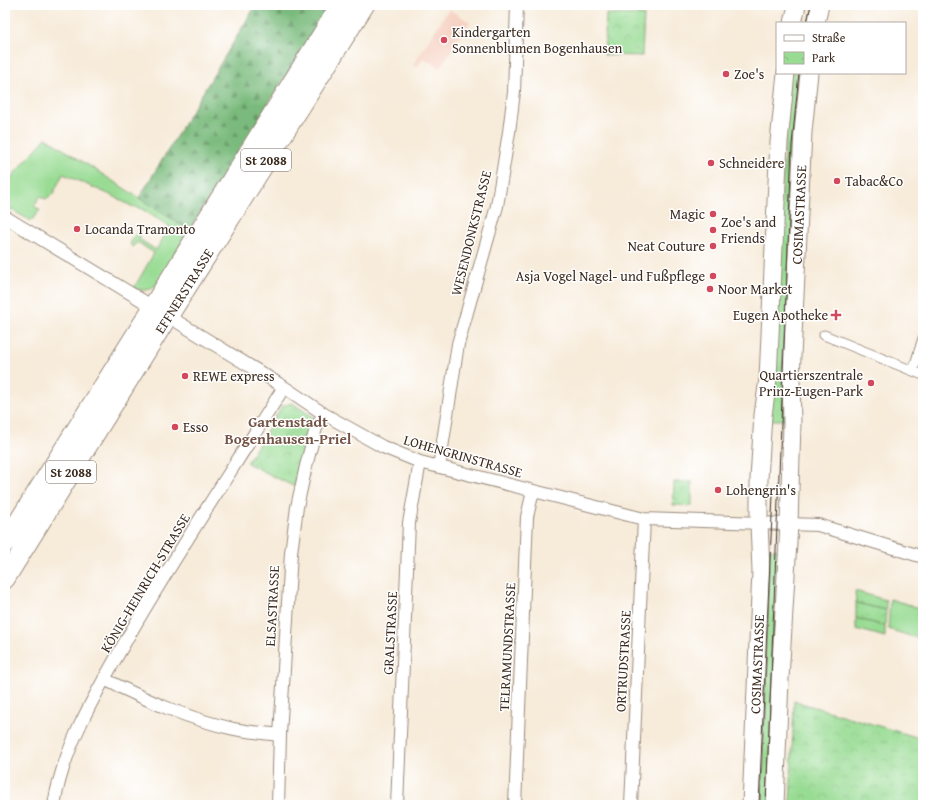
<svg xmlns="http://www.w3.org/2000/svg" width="928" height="810" font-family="'Gentium Book Plus',serif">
<defs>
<pattern id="forest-firs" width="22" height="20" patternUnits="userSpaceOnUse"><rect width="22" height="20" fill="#7abb7d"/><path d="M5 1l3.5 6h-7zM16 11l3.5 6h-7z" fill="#659866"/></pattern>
<pattern id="park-crowns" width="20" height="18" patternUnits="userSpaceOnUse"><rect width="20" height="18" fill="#98db93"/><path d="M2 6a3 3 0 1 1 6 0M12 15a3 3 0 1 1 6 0" fill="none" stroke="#84bc7e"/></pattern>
</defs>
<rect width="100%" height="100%" fill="#fff"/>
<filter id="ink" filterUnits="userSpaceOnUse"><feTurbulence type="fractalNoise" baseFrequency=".025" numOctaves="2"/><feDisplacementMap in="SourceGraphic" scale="8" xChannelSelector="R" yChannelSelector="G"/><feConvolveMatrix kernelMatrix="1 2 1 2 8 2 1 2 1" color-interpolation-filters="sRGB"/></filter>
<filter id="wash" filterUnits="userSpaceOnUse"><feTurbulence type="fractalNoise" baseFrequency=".012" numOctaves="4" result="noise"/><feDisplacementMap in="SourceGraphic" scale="16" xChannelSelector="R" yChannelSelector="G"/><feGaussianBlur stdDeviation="0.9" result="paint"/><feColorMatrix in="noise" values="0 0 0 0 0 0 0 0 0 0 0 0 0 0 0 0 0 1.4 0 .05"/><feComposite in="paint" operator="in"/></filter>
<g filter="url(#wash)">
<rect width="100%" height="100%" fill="#f7ebd9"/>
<path fill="#f6d2c3" d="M449,9L470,22L440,68L423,58L417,67L413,65Z"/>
<path fill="#98db93" stroke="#6a8258" d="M789,73H804L788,420H768Z
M46,138L189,230L157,284C150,291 143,292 134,288L154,253L137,242L133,247L130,244L136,233H139L141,235L139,239L156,250L170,227L142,209L131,206L115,197L63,174L53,194L46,199L40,196L34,206L40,210L31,221L5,206V189L14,174Z
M765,549L782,550L771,805H754Z
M855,591L886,600V610L856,603Z
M890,599L923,609V635L920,639L888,629Z
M856,618L885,626V637L856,629Z"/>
<path fill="url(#forest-firs)" stroke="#5a724e" d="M256,5H330L189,230L139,198Z"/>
<path fill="url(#park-crowns)" stroke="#6a8258" d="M606,14L644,15L642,56L604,55Z
M292,403L312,416L295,487L247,463L282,406Z
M674,482H692V506L673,505Z
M856,603L886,610L885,626L856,618Z
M794,701L923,739V805H790Z"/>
</g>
<g filter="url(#ink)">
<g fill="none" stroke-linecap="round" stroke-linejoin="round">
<g stroke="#998a7c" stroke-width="11">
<path id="pedestrian" d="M824,335L913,371L923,338
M913,371L923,375"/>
</g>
<g stroke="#998a7c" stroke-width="14">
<path id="minor" d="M5,217L204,338L284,387L324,414L383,447L420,462L644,519L818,525L923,557
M439,467L458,344L497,206L509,132L514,92L517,5
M104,679C146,700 188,719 234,729C249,732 265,733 280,735
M54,805C64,744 98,690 128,637C177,552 232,470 284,387
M278,805L280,735L291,553L297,507L306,466L316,428L324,414
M397,805L409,523L420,462
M515,805L527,517L533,491
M631,805L644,519"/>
</g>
<g stroke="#998a7c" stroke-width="19">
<g id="secondary">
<path d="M793,23L797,5"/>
<path d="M816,23L820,5"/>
<path id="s1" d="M751,805L761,571L759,523V479L763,415L768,379L776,202L779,142L786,73"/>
<path id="s2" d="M775,805L780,679L789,524L792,423L791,377L803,132L809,73"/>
</g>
</g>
<g stroke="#998a7c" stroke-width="21">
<path id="primary" d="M5,543L153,307
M5,579L168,316"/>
</g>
<g stroke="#998a7c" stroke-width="22">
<path id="trunk" d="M153,307L341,5
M168,316L364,5"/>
</g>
<use href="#pedestrian" stroke="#fff" stroke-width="9"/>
<use href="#minor" stroke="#fff" stroke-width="12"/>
<use href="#secondary" stroke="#fff" stroke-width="17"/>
<use href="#primary" stroke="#fff" stroke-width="19"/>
<use href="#trunk" stroke="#fff" stroke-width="20"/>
<path stroke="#3b2a1e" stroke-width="1" d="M807,23L811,5
M759,805L773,494
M766,805L792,145L799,73"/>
</g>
</g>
<g fill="#d1495b" stroke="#fff" stroke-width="1.5">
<circle cx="444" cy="40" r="4"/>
<circle cx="726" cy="74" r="4"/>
<circle cx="711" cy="163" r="4"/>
<circle cx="837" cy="181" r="4"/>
<circle cx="713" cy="214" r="4"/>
<circle cx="77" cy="229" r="4"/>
<circle cx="713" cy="230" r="4"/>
<circle cx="713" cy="246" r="4"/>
<circle cx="713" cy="276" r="4"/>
<circle cx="710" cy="289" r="4"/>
<path d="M834 309h4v4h4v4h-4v4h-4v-4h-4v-4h4z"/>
<circle cx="185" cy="376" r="4"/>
<circle cx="871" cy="383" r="4"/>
<circle cx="175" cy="427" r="4"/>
<circle cx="718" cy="490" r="4"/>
</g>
<g text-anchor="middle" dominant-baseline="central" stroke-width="3" stroke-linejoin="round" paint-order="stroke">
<g fill="#fff" stroke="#766a62" stroke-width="1">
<rect x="241" y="149" width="50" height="22" rx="3"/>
<rect x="46" y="461" width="50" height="22" rx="3"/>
</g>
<g font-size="13" font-weight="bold" fill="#3b2a1e">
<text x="266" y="160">St 2088</text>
<text x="71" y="472">St 2088</text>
</g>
<g font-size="14" fill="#3b2a1e" stroke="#fff" text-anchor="start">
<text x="452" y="32">Kindergarten<tspan x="452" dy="16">Sonnenblumen Bogenhausen</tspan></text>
<text x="734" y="74">Zoe's</text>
<text x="719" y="163">Schneidere</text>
<text x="845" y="181">Tabac&amp;Co</text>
<text x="705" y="214" text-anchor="end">Magic</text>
<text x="721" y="222">Zoe's and<tspan x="721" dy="16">Friends</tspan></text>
<text x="85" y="229">Locanda Tramonto</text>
<text x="705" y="246" text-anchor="end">Neat Couture</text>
<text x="705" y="276" text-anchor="end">Asja Vogel Nagel- und Fußpflege</text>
<text x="718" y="289">Noor Market</text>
<text x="828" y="315" text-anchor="end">Eugen Apotheke</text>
<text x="863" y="375" text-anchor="end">Quartierszentrale<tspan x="863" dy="16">Prinz-Eugen-Park</tspan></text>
<text x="193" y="376">REWE express</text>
<text x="183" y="427">Esso</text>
<text x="726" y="490">Lohengrin's</text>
</g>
<g font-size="14" fill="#3b2a1e" stroke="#fff">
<text stroke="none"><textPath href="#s2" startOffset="591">COSIMASTRASSE</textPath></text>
<text transform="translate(471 233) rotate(-76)">WESENDONKSTRASSE</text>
<text transform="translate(184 291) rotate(-58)">EFFNERSTRASSE</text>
<text transform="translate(463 456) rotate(16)">LOHENGRINSTRASSE</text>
<text transform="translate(145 583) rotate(-59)">KÖNIG-HEINRICH-STRASSE</text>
<text transform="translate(272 606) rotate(-87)">ELSASTRASSE</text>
<text transform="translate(390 633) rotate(-87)">GRALSTRASSE</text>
<text transform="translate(507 647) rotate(-87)">TELRAMUNDSTRASSE</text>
<text transform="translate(623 661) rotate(-87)">ORTRUDSTRASSE</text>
<text stroke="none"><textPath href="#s1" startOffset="141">COSIMASTRASSE</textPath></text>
</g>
<g font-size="15" font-weight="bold" fill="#745446" stroke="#fff">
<text x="288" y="421">Gartenstadt<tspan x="288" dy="17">Bogenhausen-Priel</tspan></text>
</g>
</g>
<rect width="928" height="810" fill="none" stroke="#fff" stroke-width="20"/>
<rect x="776" y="22" width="130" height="52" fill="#ffffff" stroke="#b1aaa5"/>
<rect x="784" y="35" width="20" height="6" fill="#ffffff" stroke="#b1aaa5"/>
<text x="812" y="42" font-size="12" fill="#3b2a1e">Straße</text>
<rect x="784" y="52" width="20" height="12" fill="url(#park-crowns)" stroke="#b1aaa5"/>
<text x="812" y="62" font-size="12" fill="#3b2a1e">Park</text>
</svg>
